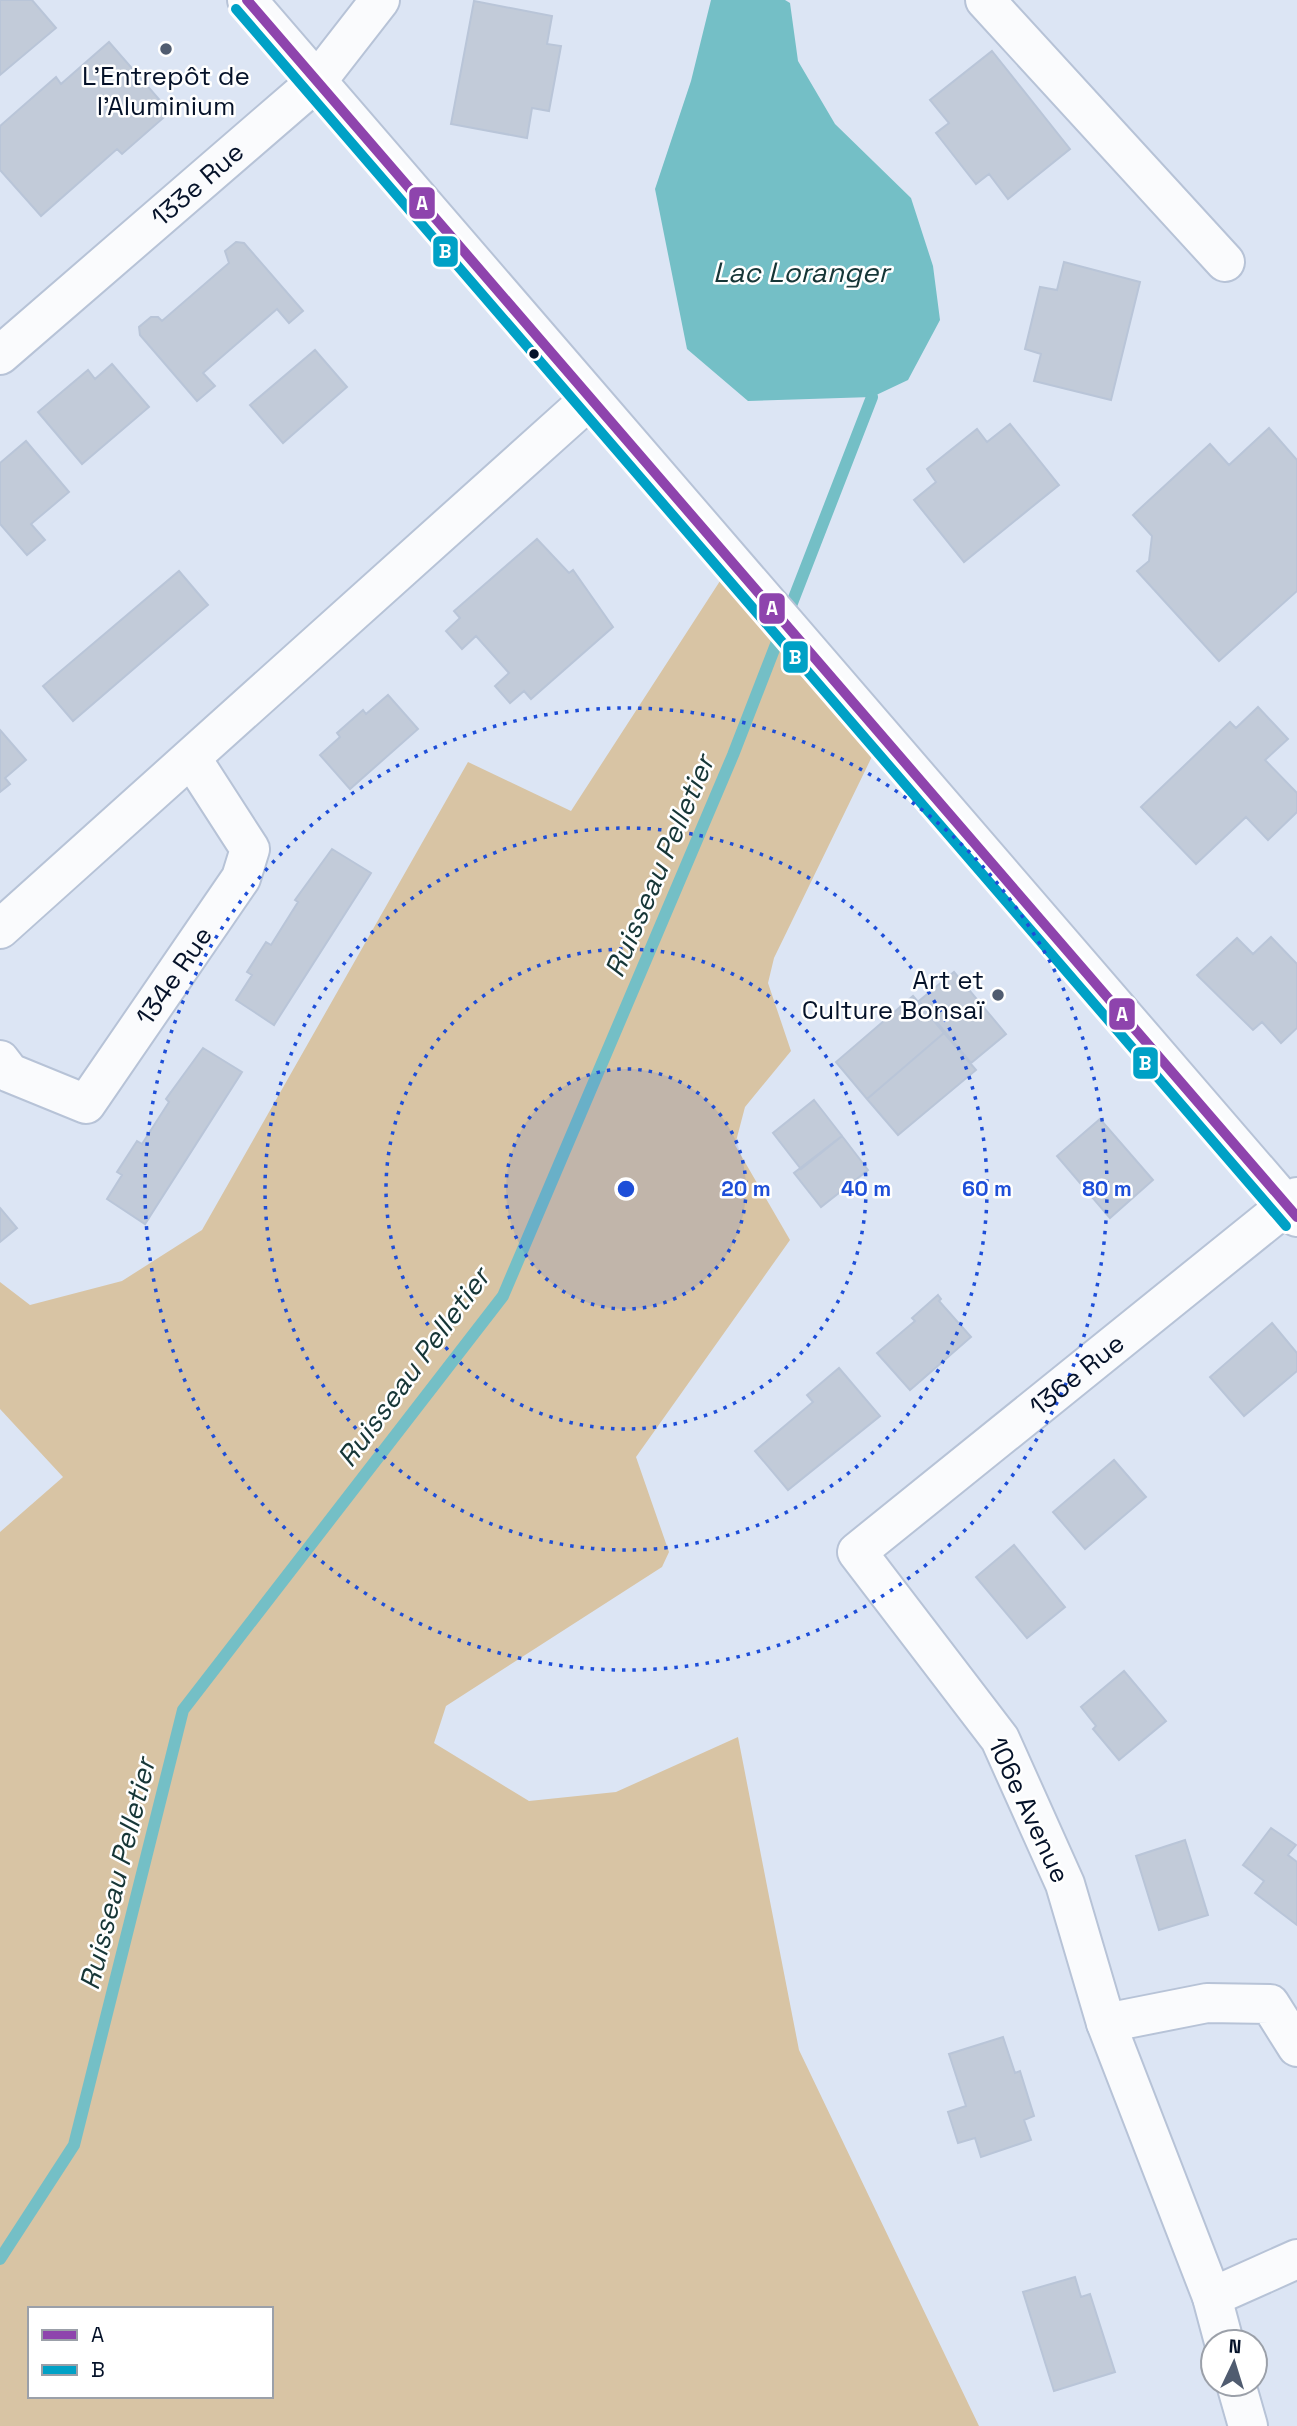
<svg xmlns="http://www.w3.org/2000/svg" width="1297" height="2426" font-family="'Space Grotesk',sans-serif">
<rect width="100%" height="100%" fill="#dce5f4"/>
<path fill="#d8c4a4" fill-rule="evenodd" d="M731,564L881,738L774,958L768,983L791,1051L745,1107L735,1145L790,1240L636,1457L669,1552L662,1567L446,1706L434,1743L529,1801L616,1792L738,1737L799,2050L979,2426H0V1532L63,1477L0,1409V1282L30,1305L122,1281L202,1230L468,762L571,811ZM30,2309H271V2396H30Z"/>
<path fill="#74bfc6" d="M711,0H785L790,3L798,61L835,124L911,198L933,266L940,320L908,380L872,397L748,401L687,349L655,189L691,81Z"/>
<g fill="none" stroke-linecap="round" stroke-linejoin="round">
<path stroke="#74bfc6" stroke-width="12" d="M0,2259L74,2145L183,1710L503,1296L733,755L872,397"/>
</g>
<path fill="#c2cbd9" stroke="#b9c5d8" stroke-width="2" d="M0,0H32L56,28L0,75Z
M474,1L552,16L547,44L561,46L549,111L532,108L527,138L451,124Z
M109,42L170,112L122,154L117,149L41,216L0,170V126L56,77L61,84Z
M992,51L1070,149L1008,199L989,174L976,184L936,133L949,123L930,100Z
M236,242L244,243L303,311L289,323L277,309L203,373L215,386L197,401L140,335L139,327L151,317H158L162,321L229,263L225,251Z
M1064,262L1140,282L1111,400L1034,381L1041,354L1025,349L1040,287L1057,290Z
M315,350L347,387L283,443L250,405Z
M112,364L149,407L82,464L38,412L88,370L95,379Z
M1010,424L1059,485L964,562L914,500L936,482L927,469L977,429L987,442Z
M1269,428L1297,460V591L1219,661L1137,571L1149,561L1152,536L1133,515L1210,444L1229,465Z
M26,441L69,492L31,524L45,540L27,555L0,524V463Z
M537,539L569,573L573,570L613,627L531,699L524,691L510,703L495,686L509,673L476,636L462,649L446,631L460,618L454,611Z
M179,571L208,605L73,721L43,686Z
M388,695L418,729L350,789L320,755L340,737L337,733L363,710L366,714Z
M1258,707L1288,739L1265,760L1297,793V812L1268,840L1246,817L1196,864L1141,807L1230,722L1236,728Z
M0,730L26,760L5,778L10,784L0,792Z
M332,849L371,873L274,1025L236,1000L252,975L247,972L266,942L271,945L298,902L295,900Z
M1271,937L1297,964V1028L1281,1043L1262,1022L1253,1030L1197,975L1237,938L1253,954Z
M954,972L1006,1034L971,1063L919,1001Z
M913,996L944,1033L867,1099L836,1062Z
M944,1033L976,1070L898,1135L867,1099Z
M203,1048L242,1072L145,1224L107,1199L122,1175L117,1172L137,1141L142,1144L169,1102L166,1099Z
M814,1100L842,1136L801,1169L773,1133Z
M1100,1119L1153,1180L1110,1218L1057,1156Z
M842,1136L868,1170L821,1207L794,1173Z
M0,1208L17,1228L0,1242Z
M938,1295L941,1299L939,1301L971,1337L910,1390L877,1353L915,1321L912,1318Z
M1272,1323L1297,1353V1371L1244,1416L1210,1377Z
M839,1368L880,1416L788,1490L755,1451L813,1402L807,1395Z
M1114,1460L1146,1497L1085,1549L1053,1512Z
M1014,1545L1065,1607L1027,1638L976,1577Z
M1124,1671L1166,1721L1119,1760L1093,1729L1096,1726L1081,1707Z
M1271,1828L1296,1845L1288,1855L1297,1862V1925L1255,1893L1264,1881L1243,1865Z
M1185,1840L1208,1915L1159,1930L1136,1856Z
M1003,2037L1015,2073L1020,2071L1034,2116L1024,2120L1031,2140L981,2157L975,2138L958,2143L948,2112L966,2106L949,2054Z
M1075,2277L1081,2297L1090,2294L1115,2372L1054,2391L1023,2292Z"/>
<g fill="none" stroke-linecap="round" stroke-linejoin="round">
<g stroke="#b7c3d7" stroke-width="42">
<g id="minor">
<path d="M247,0L1297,1217"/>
<path d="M985,0L1225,262"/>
<path id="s1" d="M0,355L317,81L380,0"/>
<path d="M0,929L589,400"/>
<path id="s2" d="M0,1060L10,1073L86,1104L241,878L250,849L192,759"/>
<path d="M1106,2023L1207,2003L1270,2004L1297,2047"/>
<path d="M1212,2297L1297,2259"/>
<path id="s3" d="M1224,2342L1212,2297L1106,2023L1065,1884L1000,1739L857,1552L1297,1197"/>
<path d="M1236,2384L1248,2426"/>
</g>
</g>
<use href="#minor" stroke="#fafbfd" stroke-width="38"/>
<g stroke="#fff" stroke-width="16">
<path id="bus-1" d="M247,0L1297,1217"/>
</g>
<g stroke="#fff" stroke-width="16">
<path id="bus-2" d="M236,9L1286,1226"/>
</g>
<use href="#bus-1" stroke="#8e44ad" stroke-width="10"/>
<use href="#bus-2" stroke="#00a1c6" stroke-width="10"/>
</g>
<circle cx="626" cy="1189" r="120" fill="#1d4ed8" fill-opacity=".12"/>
<g fill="none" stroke="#1d4ed8" stroke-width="3.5" stroke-dasharray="3.5 7">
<circle cx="626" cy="1189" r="120"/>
<circle cx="626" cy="1189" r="240"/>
<circle cx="626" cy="1189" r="361"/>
<circle cx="626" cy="1189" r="481"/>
</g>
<g fill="#505c70" stroke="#fff" stroke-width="2.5">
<circle cx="166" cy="49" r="7"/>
<circle cx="998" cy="995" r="7"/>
</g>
<circle fill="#051229" stroke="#fff" stroke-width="2.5" cx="534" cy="354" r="6"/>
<g text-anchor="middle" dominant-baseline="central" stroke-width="5" stroke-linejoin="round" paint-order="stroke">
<g font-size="26" fill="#051229" stroke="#fff">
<text x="166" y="76">L'Entrepôt de<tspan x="166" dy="30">l'Aluminium</tspan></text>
<text x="984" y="980" text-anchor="end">Art et<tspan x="984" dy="30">Culture Bonsaï</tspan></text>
</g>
<g font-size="26" fill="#051229" stroke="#fff">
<text stroke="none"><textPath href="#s1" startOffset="261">133e Rue</textPath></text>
<text stroke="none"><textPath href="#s2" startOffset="254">134e Rue</textPath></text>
<text stroke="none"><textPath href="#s3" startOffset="1162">136e Rue</textPath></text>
<text transform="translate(1029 1810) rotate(65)">106e Avenue</text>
</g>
<g font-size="28" font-style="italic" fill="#163637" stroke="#fff">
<text x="801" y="272">Lac Loranger</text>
<text transform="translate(659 866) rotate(-67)">Ruisseau Pelletier</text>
<text transform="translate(413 1367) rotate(-54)">Ruisseau Pelletier</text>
<text transform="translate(117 1874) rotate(-76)">Ruisseau Pelletier</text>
</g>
</g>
<circle cx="626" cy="1189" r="10" fill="#1d4ed8" stroke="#fff" stroke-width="3.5"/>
<g font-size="21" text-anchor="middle" font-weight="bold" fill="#1d4ed8" stroke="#fff" stroke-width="5" stroke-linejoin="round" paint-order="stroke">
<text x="746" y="1196">20 m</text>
<text x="866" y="1196">40 m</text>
<text x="987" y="1196">60 m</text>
<text x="1107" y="1196">80 m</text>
</g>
<g stroke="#fff" stroke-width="2.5">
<rect x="408" y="186" width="28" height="34" rx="7" fill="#8e44ad"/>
<rect x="432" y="235" width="27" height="33" rx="7" fill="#00a1c6"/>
<rect x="758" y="592" width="28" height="33" rx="7" fill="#8e44ad"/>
<rect x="782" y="640" width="27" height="34" rx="7" fill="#00a1c6"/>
<rect x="1108" y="997" width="28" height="34" rx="7" fill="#8e44ad"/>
<rect x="1132" y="1046" width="27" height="34" rx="7" fill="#00a1c6"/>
</g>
<g font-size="19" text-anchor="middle" font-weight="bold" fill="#fff">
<text x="422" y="210">A</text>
<text x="445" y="258">B</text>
<text x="772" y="615">A</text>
<text x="795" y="664">B</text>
<text x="1122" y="1021">A</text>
<text x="1145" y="1070">B</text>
</g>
<rect x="28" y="2307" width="245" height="91" fill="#ffffff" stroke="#9ba0a9" stroke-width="2"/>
<rect x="42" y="2330" width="35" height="10" fill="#8e44ad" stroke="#9ba0a9" stroke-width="2"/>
<text x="91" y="2342" font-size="21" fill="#051229">A</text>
<rect x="42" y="2365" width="35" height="10" fill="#00a1c6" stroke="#9ba0a9" stroke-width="2"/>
<text x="91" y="2377" font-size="21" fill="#051229">B</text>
<g transform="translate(1234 2363) rotate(4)"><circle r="33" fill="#ffffff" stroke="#9ba0a9" stroke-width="2"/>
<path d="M0-5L12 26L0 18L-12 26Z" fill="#505c70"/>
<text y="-10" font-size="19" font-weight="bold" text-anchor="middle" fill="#051229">N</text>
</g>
</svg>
